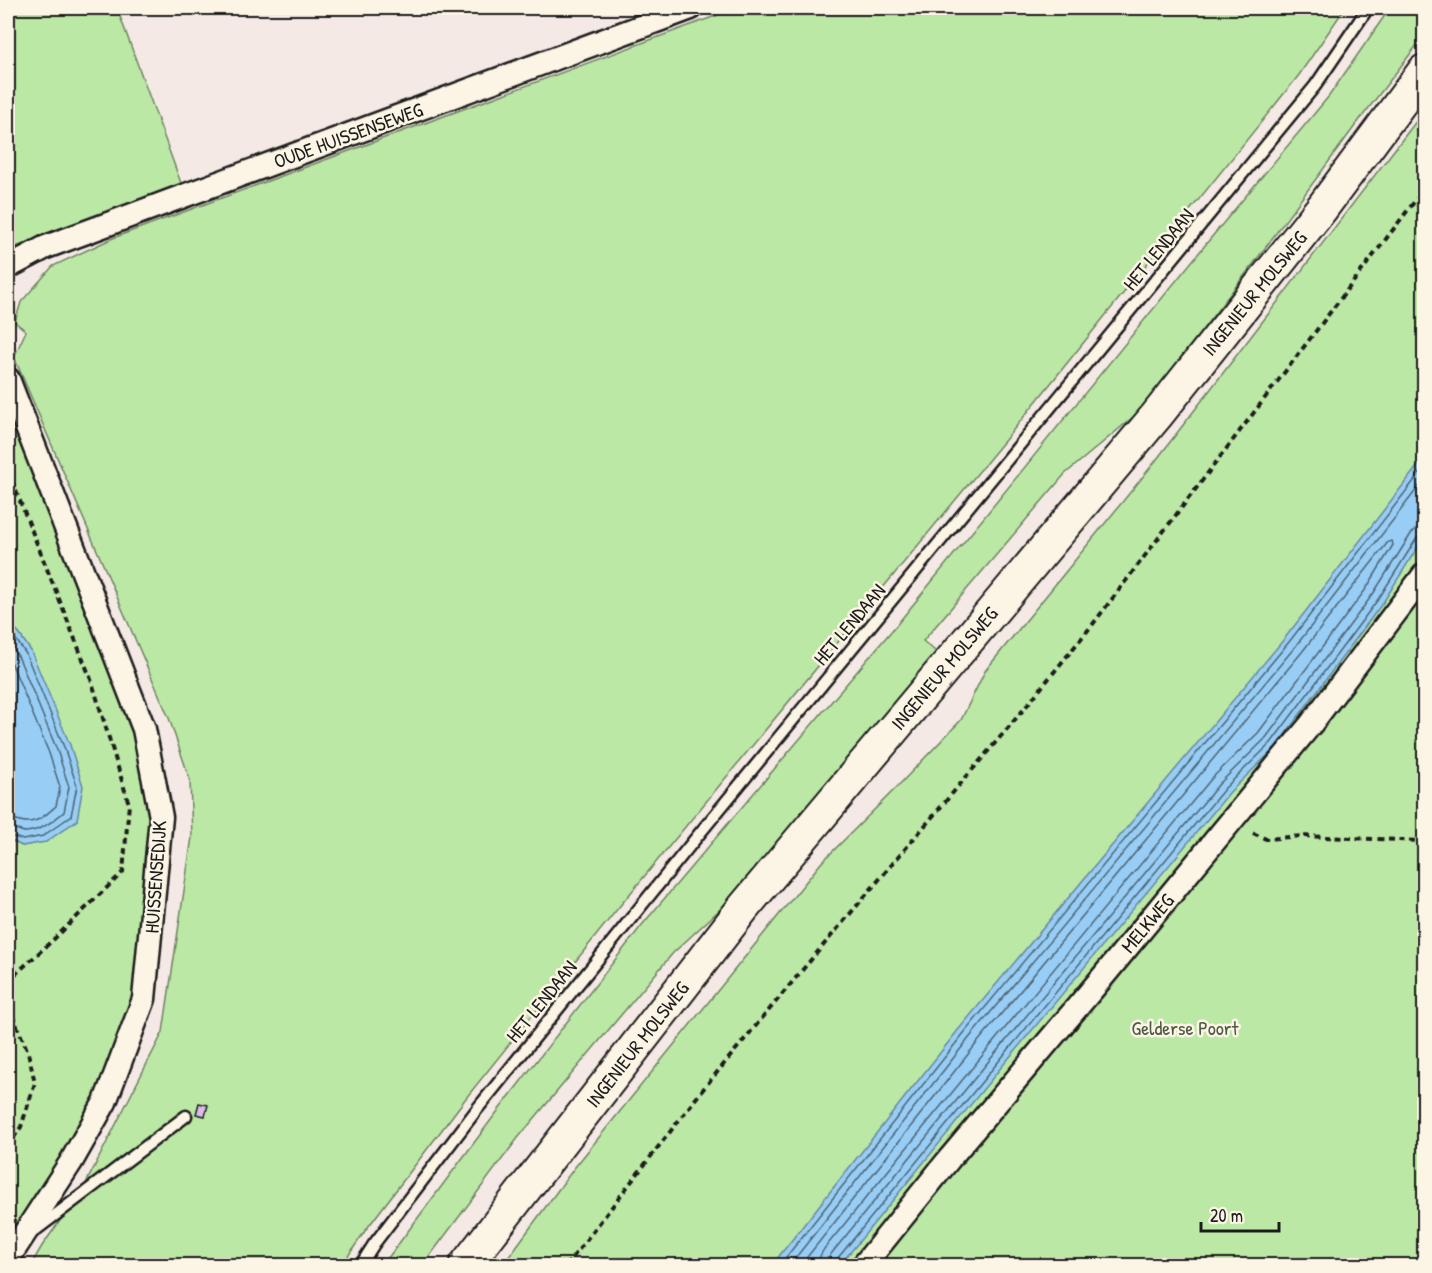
<svg xmlns="http://www.w3.org/2000/svg" width="1432" height="1273" font-family="'Patrick Hand',sans-serif">
<rect width="100%" height="100%" fill="#f5e9e5"/>
<filter id="ink" filterUnits="userSpaceOnUse"><feTurbulence type="fractalNoise" baseFrequency=".0167" numOctaves="2"/><feDisplacementMap in="SourceGraphic" scale="12" xChannelSelector="R" yChannelSelector="G"/><feConvolveMatrix kernelMatrix="1 2 1 2 8 2 1 2 1" color-interpolation-filters="sRGB"/></filter>
<g filter="url(#ink)">
<path fill="#bce8a6" stroke="#6c8261" stroke-width="1.5" d="M8,8H117L181,183L8,250Z
M737,8H1345L1299,75L1010,434L619,907L466,1098L365,1231L342,1265H31L42,1246L84,1187L163,1032L192,837L190,780L169,718L14,357L26,331L15,322L21,302L53,266L113,238Z
M1390,8H1424V36L1355,126L1254,263L1138,413L1065,474L923,641L940,655L756,876L673,953L518,1138L423,1265L382,1266L491,1120L642,925L899,622L1215,233L1329,96Z
M1424,111V1265L502,1266L575,1167L821,863L897,787L961,720L985,671L1154,463Z
M8,404L140,741L154,794L134,995L111,1062L78,1134L8,1237V839L22,846L46,841L77,820L31,651L8,618Z"/>
<path fill="#98cef6" stroke="#66879f" stroke-width="1.5" d="M1424,458V537L1384,601L1275,748L1230,792L999,1070L840,1265H772L959,1029L1285,638Z
M8,618L31,651L70,745L83,786L77,820L46,842L22,846L8,839Z"/>
<g fill="none" stroke-linecap="round" stroke-linejoin="round">
<path stroke="#4e6373" stroke-width="1.5" d="M8,628L26,654L64,747L77,786L71,816L43,836L23,840L8,835
M8,641L19,658L57,750L69,787L64,812C53,821 41,831 26,832C20,832 14,827 8,827
M8,657L11,662L49,753L60,787L56,806C48,813 38,823 26,822C20,822 14,818 8,818
M779,1266L964,1033L1289,642L1424,468
M789,1266L970,1037L1295,647L1424,480
M800,1266L977,1043L1302,652L1388,542L1392,541L1393,545L1366,589L1258,733L1212,778L982,1056L824,1249L820,1256L819,1266
M828,1266V1260L831,1254L988,1062L1219,784L1265,739L1373,594L1411,534L1416,529L1424,527
M836,1266L837,1259L994,1067L1225,788L1271,743L1379,598L1417,538L1420,535H1424"/>
</g>
<path fill="#dbbbe7" stroke="#1c1c1c" stroke-width="1.5" d="M199,1103L208,1105L205,1116L196,1114Z"/>
<g fill="none" stroke-linecap="round" stroke-linejoin="round">
<g stroke="#1c1c1c" stroke-width="15">
<path id="lane" d="M33,1232L186,1116
M360,1266L374,1244L478,1108L700,833L1315,86L1368,8"/>
</g>
<g stroke="#1c1c1c" stroke-width="27">
<path id="street" d="M8,267L46,247L691,8
M8,379L144,729L161,817L144,999L105,1102L71,1162L8,1259
M863,1266L950,1158L1101,979L1311,724L1424,575"/>
</g>
<g stroke="#1c1c1c" stroke-width="36">
<path id="secondary" d="M465,1266L744,907L1157,415L1322,208L1424,71"/>
</g>
<path stroke="#1c1c1c" stroke-width="4" stroke-dasharray="6 4.5" stroke-linecap="butt" d="M8,471L92,682L129,804L123,872L54,939L8,981
M1253,833L1266,839L1301,836L1424,841
M8,1005L28,1052L35,1083L21,1127L8,1146
M566,1266L704,1088L804,968L1024,709L1093,624L1424,189"/>
<use href="#lane" stroke="#fcf5e5" stroke-width="10"/>
<use href="#street" stroke="#fcf5e5" stroke-width="22"/>
<use href="#secondary" stroke="#fcf5e5" stroke-width="32"/>
</g>
</g>
<g text-anchor="middle" dominant-baseline="central" stroke-width="5" stroke-linejoin="round" paint-order="stroke">
<g font-size="20" fill="#1c1c1c" stroke="#fcf5e5">
<text transform="translate(348 135) rotate(-20)">OUDE HUISSENSEWEG</text>
<text transform="translate(1158 249) rotate(-51)">HET LENDAAN</text>
<text transform="translate(1254 293) rotate(-51)">INGENIEUR MOLSWEG</text>
<text transform="translate(849 624) rotate(-50)">HET LENDAAN</text>
<text transform="translate(944 668) rotate(-50)">INGENIEUR MOLSWEG</text>
<text transform="translate(155 877) rotate(-86)">HUISSENSEDIJK</text>
<text transform="translate(1147 923) rotate(-50)">MELKWEG</text>
<text transform="translate(541 1001) rotate(-51)">HET LENDAAN</text>
<text transform="translate(637 1044) rotate(-52)">INGENIEUR MOLSWEG</text>
</g>
<g font-size="20" fill="#4c5945" stroke="#fcf5e5">
<text x="1185" y="1027">Gelderse Poort</text>
</g>
</g>
<rect width="1432" height="1273" fill="none" stroke="#fcf5e5" stroke-width="30"/>
<rect x="15" y="15" width="1402" height="1243" fill="none" stroke="#1c1c1c" stroke-width="2" filter="url(#ink)"/>
<path d="M1201 1222v9h78v-9" fill="none" stroke="#1c1c1c" stroke-width="3"/>
<text x="1210" y="1222" font-size="18" fill="#1c1c1c" stroke="#fcf5e5" stroke-width="4.5" paint-order="stroke">20 m</text>
</svg>
